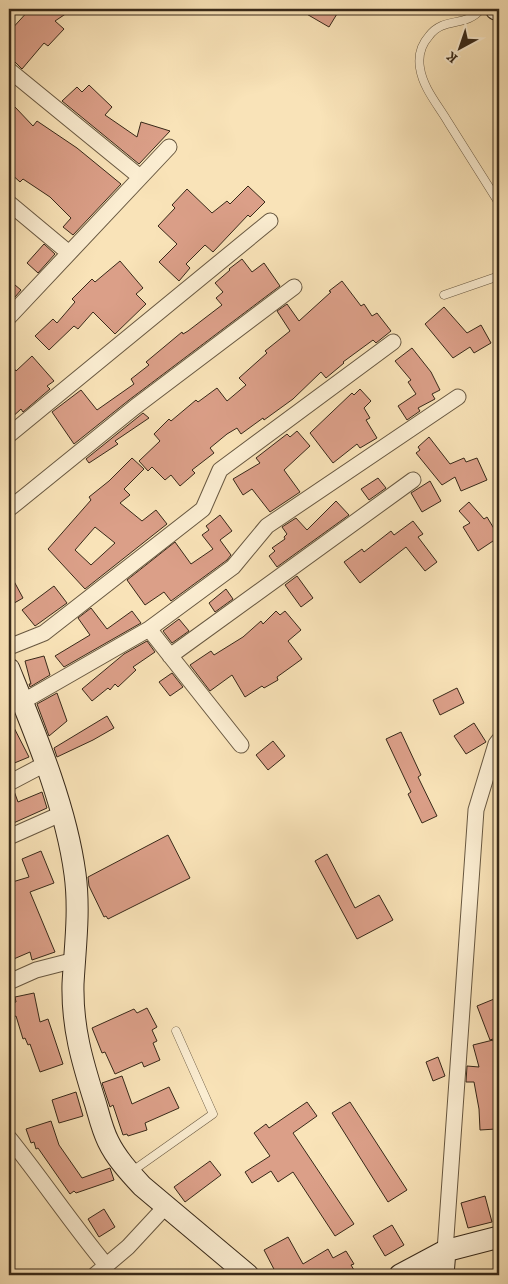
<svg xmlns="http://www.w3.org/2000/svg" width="508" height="1284" font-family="Alegreya,serif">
<rect width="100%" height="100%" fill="#f9e3b8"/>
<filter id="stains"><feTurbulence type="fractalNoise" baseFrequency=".004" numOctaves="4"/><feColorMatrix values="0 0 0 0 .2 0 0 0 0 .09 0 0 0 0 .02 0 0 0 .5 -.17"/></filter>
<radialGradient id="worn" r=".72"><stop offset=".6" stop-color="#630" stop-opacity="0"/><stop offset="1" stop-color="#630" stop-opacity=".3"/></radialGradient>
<path fill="#db9f88" stroke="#382919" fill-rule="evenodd" d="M30,9H73L55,21L64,29L48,46L44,43L22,69L15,62L9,61V32Z
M298,9H340L329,27Z
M89,85L112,107L105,115L137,137L141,122L170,131L139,164L62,101L77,87L82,92Z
M15,107L33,126L37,121L77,148L121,184L73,235L63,227L71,218L50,197L23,179L20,182L9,172V114Z
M248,186L265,202L250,217L248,215L213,252L205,245L186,264L190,268L179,281L159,262L177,244L158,226L175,208L172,205L187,189L212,213L227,201L230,204Z
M44,244L55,254L38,273L27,263Z
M242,259L252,272L264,263L280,286L129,400L74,444L52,412L81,390L97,410L134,384L131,379L149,365L146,362L182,332L183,334L188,331L222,305L216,298L223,292L215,283L230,270L229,269Z
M120,261L143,288L136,294L146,304L115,334L93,312L78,329L74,326L49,350L35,336L53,319L57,323L75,302L72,299L92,279L95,282Z
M9,280L21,290L9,304Z
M342,281L361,306L364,304L372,316L377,313L391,331L376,343L373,340L343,362L344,363L326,378L321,372L293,399L264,420L263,418L241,434L237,428L227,434L210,448L214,453L192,470L195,473L180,486L171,475L165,480L152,467L148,471L139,461L160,441L154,434L169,419L171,421L196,400L198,402L217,388L227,401L246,385L239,378L267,353L265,351L290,331L277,311L287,304L299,321L331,292L329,291Z
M444,307L467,333L481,325L491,343L474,353L470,347L453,358L425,324Z
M412,348L431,372L440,390L432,394L435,399L418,408L420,411L407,420L398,406L416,394L408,382L411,380L395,361Z
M32,356L54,381L47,386L50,389L23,412L21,409L9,420V362L16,371Z
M360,389L371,401L364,408L370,418L366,420L377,438L360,448L357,444L333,463L310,433L352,393L354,395Z
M143,413L149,418L115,441L118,444L89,463L86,459Z
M297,431L310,446L284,470L300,492L270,512L252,489L243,495L233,479L260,463L256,458L287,434L290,437Z
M429,437L450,464L464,458L466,462L477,458L487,480L461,491L455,477L442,485L416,453L420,450L418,447Z
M132,458L144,469L124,489L130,495L120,503L142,521L156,510L167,524L85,589L48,549L91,500L89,497L109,481ZM95,527L115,543L91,565L75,550Z
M378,478L386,488L369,500L361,489Z
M430,481L441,501L422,512L411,493Z
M336,501L349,515L277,567L269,556L275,551L272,548L285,539L284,537L287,534L282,527L296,518L307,530Z
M469,502L484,519L487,517L499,537L478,551L463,527L470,523L459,511Z
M220,515L232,531L220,540L231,555L227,560L171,601L164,592L145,605L127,580L175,542L191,564L213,549L202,535L209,530L206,526Z
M413,521L423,534L418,537L437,562L425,571L406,547L360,583L344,562L362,549L364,552L391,531L394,535Z
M9,572L23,598L9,606Z
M297,576L313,598L301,607L285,585Z
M54,586L67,603L35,626L22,610Z
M226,589L233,599L215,612L209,603Z
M91,608L107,629L132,611L141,623L64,667L55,656L90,635L78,618Z
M276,611L280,615L285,611L301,630L288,641L302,659L277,677L278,680L264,688L262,686L245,697L232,675L210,691L190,665L211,651L214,655L243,637L261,621L263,624Z
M179,619L189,631L172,643L163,631Z
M147,641L155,652L133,667L136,670L118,687L115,684L110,690L108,688L92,701L82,689L124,654Z
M44,656L50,675L30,687L29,684H31L25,661Z
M172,673L183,687L170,696L159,682Z
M457,688L464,703L440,715L433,700Z
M57,693L67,721L49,736L37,704Z
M107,716L114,728L93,740L57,757L54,748Z
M9,718L29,757L12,764L9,756Z
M474,723L486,742L466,754L454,736Z
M401,732L421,775L418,777L437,816L422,823L408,794L411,792L386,739Z
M273,741L285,756L268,770L256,755Z
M14,791L18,802L42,792L47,808L9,825V792Z
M168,835L190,878L108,919L106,916L104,917L89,886L88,877Z
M41,851L54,883L30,892L55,952L32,960L30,952L9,961V883L29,877L22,859Z
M327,854L355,908L379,895L393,920L357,939L315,861Z
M34,993L40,1022L48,1019L63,1064L40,1072L30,1044L28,1045L25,1038L23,1039L16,1016L9,1018V1003L16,1002L15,997Z
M499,997V1037L490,1040L477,1006Z
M147,1008L157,1027L152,1030L157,1041L153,1043L160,1060L144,1067L142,1062L115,1074L105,1052L102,1053L92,1028L134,1009L137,1013Z
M493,1040L499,1061V1107H495L496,1129L480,1130L479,1109L474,1082H466L467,1066L479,1067L473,1045Z
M438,1057L445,1076L433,1081L426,1062Z
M122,1076L132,1104L169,1087L179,1108L145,1123L147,1130L128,1136L127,1134L123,1135L113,1105L110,1107L102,1083Z
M76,1092L83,1116L59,1123L52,1100Z
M307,1102L317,1116L293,1133L354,1224L335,1236L293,1172L278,1182L271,1171L252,1183L245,1172L270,1156L254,1133L266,1124L269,1128Z
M350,1102L407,1190L388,1202L332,1113Z
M51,1121L59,1145L82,1178L110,1168L114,1180L76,1193L74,1191L70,1194L38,1148L36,1149L34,1142L31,1143L26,1129Z
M210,1161L221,1175L185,1202L174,1187Z
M485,1196L492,1222L468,1228L461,1203Z
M104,1209L115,1227L99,1237L88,1219Z
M392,1225L404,1245L385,1256L373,1236Z
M288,1237L303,1264L328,1249L333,1258L346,1251L354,1264L351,1265L357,1275H324L322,1271L313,1275H277L264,1250Z"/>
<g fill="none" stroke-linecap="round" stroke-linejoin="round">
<g stroke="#685841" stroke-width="9">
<path id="lane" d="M481,9C466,28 444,16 429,36C421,45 418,56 420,68C423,88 438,105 448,122C465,149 482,176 499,203
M444,295L499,276
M131,1172L213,1114L176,1031"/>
</g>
<g stroke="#685841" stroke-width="17">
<path id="street" d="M9,70L140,177
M9,203L69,253
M9,317L169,147
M9,435L270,221
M9,509L135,407L294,287
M149,629L241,745
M9,647L44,633L203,509L220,470L393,342
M170,656L413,480
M22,702L149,629L233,567L267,526L458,397
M9,783L45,764
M9,837L63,813
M9,982L36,970L75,960
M9,1138C42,1179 72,1224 106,1265
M445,1251L476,810L496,744L499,740
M95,1275L128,1247L166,1206"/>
</g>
<g stroke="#382919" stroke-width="23">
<path id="secondary" d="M496,9H499
M9,669C35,733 66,806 75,874C80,911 75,947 73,984C72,1027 82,1061 95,1102C99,1115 102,1129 108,1141C116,1158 130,1173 142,1186L248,1275
M400,1275L445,1251L499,1237
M443,1275L445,1251"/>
</g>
<use href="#lane" stroke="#fbedd1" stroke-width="8"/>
<use href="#street" stroke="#fbedd1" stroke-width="15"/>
<use href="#secondary" stroke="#fbedd1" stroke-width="21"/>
</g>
<rect width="508" height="1284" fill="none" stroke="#f9e3b8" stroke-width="30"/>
<rect x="10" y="10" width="488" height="1264" fill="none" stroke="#382919" stroke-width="2.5"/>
<rect x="15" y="15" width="478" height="1254" fill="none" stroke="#382919"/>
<g transform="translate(460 48) rotate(220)" stroke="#fbedd1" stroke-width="4" paint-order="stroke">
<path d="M0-4L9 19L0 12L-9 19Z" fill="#382919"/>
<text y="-8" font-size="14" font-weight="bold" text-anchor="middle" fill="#382919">K</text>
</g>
<rect width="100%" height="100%" filter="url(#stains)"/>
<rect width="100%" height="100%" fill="url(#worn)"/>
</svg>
